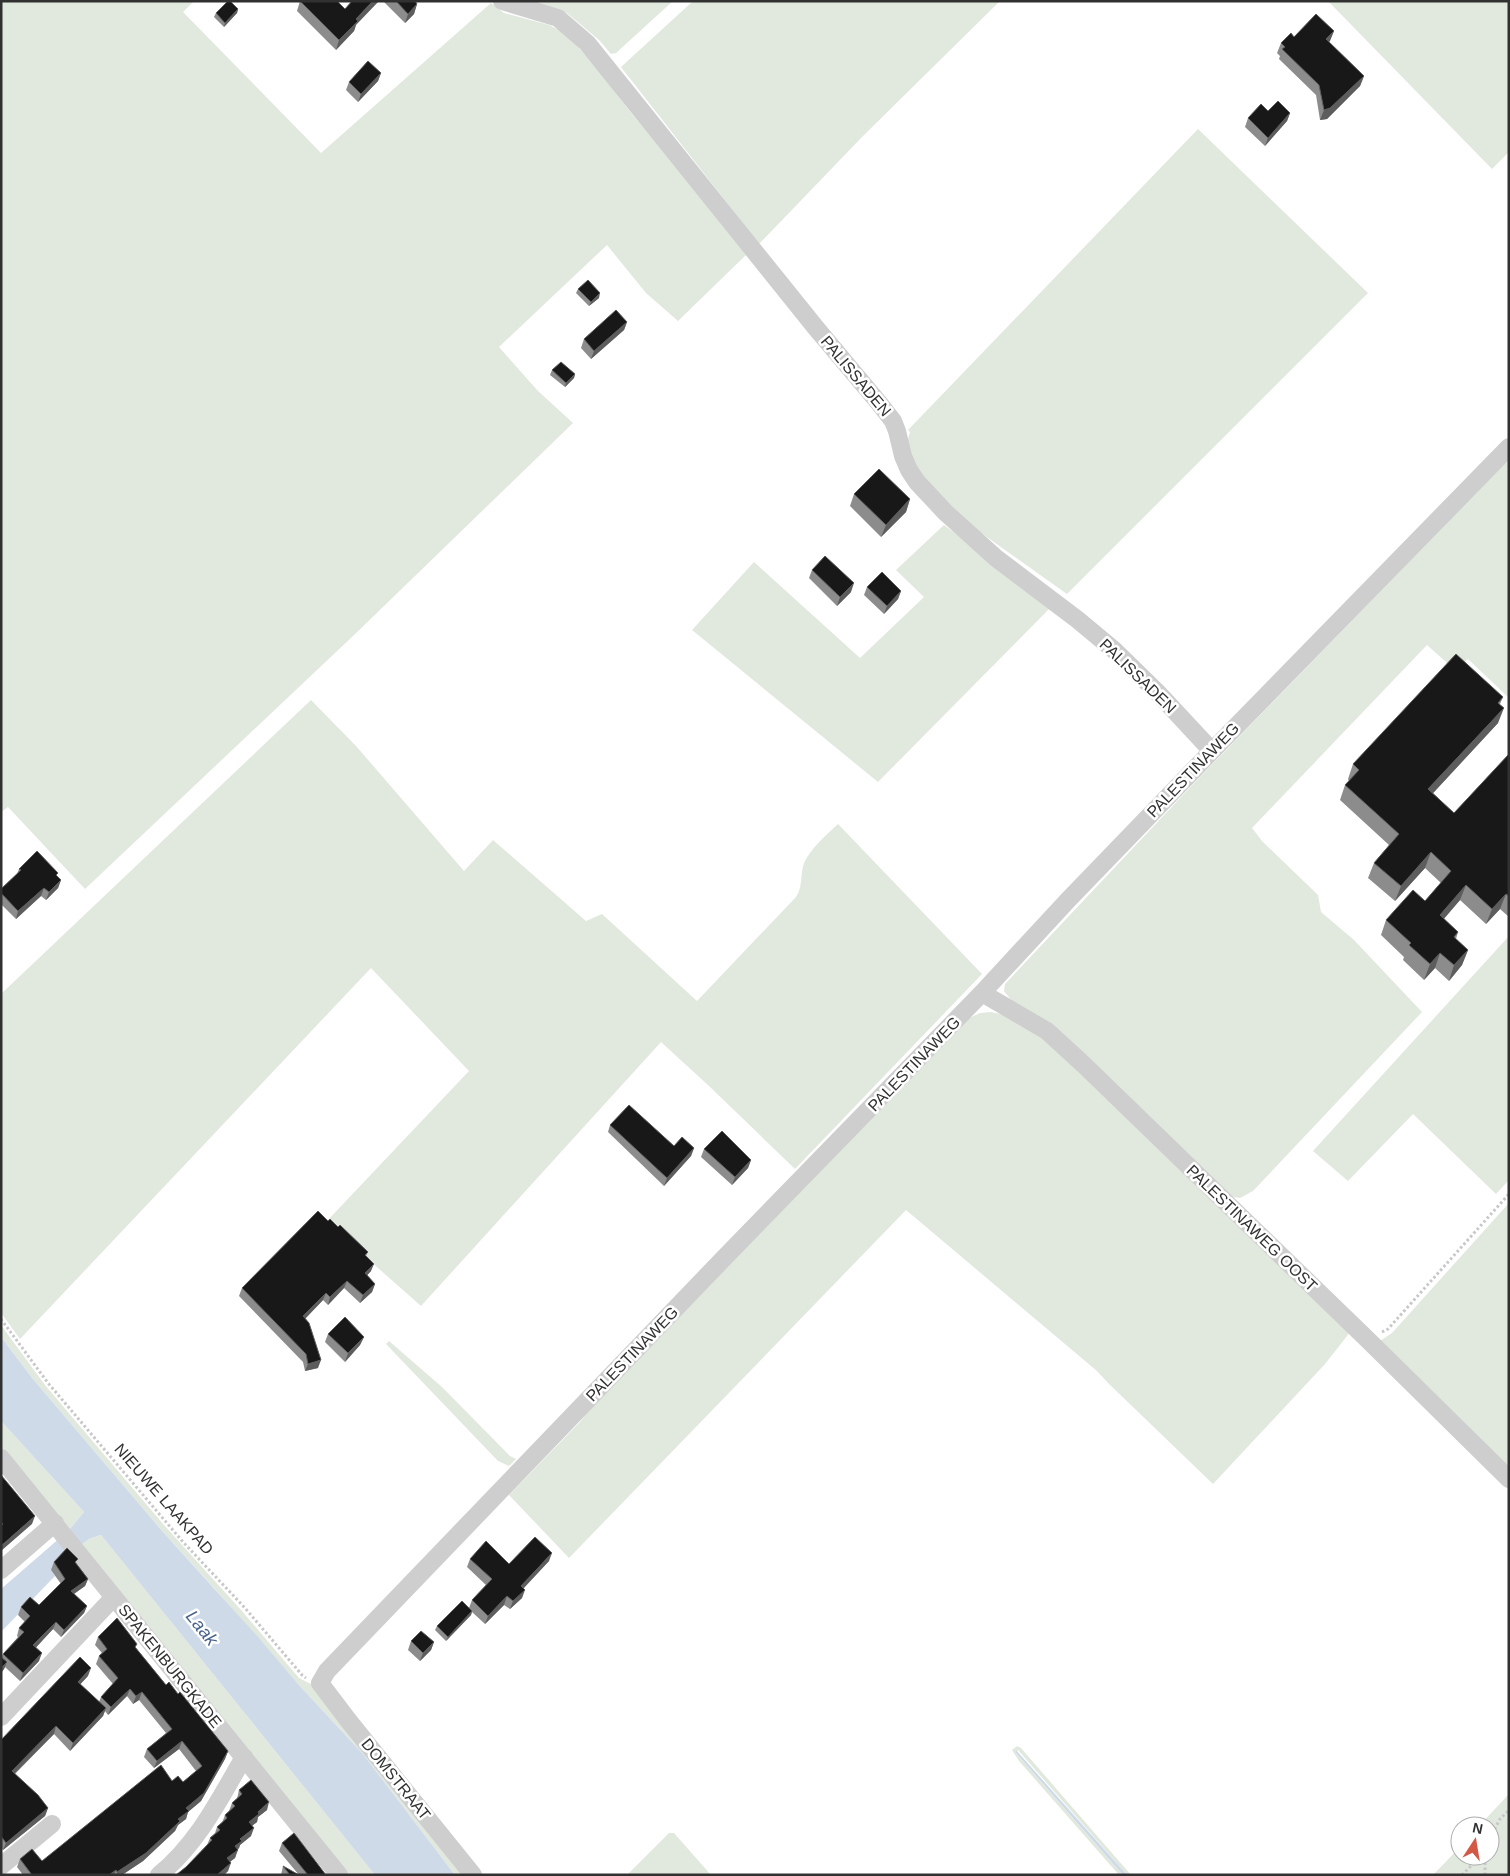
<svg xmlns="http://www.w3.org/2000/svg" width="1510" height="1876" font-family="Helvetica,sans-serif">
<rect width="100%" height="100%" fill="#fff"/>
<path fill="#e1e9de" d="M1,1H194L183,12L321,153L491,3L504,13L549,25L567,34L603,76L628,109L682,174L746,255L678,321L646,293L607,245L499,347L538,391L573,423L353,636L85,889L8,807L1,812Z
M526,1H673L616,53L611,54L599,40L567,13Z
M693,1H1000L862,137L759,244L621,67Z
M1328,1H1509V152L1492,169Z
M1198,129L1368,293L1067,594L963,520L915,474L905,449L910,432L908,430Z
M1509,459V698L1468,659L1455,670L1427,645L1252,828L1262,841L1318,895L1321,912L1354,940L1422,1012L1253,1191L1240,1198L1233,1197L1011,1000L1004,991L1005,984L1198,779Z
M944,525L1052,606L878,782L692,630L754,562L860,658L924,597L896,570Z
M311,700L356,746L464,871L493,840L586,921L602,914L697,1001L796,897C803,887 800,874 804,863C811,848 826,835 838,824L982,974L795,1169L709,1086L661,1042L421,1306L326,1222L469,1071L371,968L20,1339L1,1313V994Z
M1509,936V1180L1496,1194L1413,1114L1348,1181L1313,1151Z
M991,1012L1009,1016L1042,1035L1351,1331L1325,1364L1213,1484L1108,1383L1097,1371L906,1210L569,1558L509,1495L579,1423L593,1406L965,1020L980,1013Z
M1509,1203V1473L1377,1343L1392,1333Z
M1,1325L45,1385L164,1525L242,1611L299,1678L313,1685L465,1875H455L363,1754L298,1684L214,1588L163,1532L33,1379L1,1337Z
M389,1341L442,1387L510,1456L516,1459L509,1466L498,1461L386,1344Z
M1,1421L84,1512L69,1530L1,1448Z
M101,1535L375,1875H348L81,1546L89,1539Z
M1017,1746L1021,1748L1131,1875H1127L1018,1750L1016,1753L1123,1875H1119L1019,1761L1012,1750Z
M1509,1794V1875H1433L1460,1847V1856H1490V1826H1479Z
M669,1833H674L711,1875H627Z"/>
<path fill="#cfdae9" d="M1,1337L33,1379L163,1532L258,1637L298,1684L363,1754L455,1875H375L101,1535L89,1539L51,1570L55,1576L1,1632V1589L69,1530L84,1512L1,1421Z
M1016,1750L1127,1875H1123L1016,1753Z"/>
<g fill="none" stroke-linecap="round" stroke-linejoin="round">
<path stroke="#c8c8c8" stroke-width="3" stroke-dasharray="2.5 2.5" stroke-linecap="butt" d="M1,1319L48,1383L183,1542L245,1608L302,1675L306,1678
M1382,1332L1388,1329L1509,1194
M1490,1838L1500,1819L1509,1810
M1462,1875L1481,1856
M1485,1875V1856"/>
<path stroke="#cecece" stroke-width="18" d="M502,1L558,18L587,43L816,328L879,403L893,421L897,431L903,456L909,470L917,482L945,512L996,558L1078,620L1114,650L1158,693L1212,751
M982,993L1047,1031L1083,1064L1368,1340L1509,1479
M1,1458L339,1875
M1,1570L55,1523
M1,1717L114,1597
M1,1866L52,1824
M159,1875C198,1843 219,1800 244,1757
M473,1875L348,1720L320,1683L327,1671L724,1258L982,993L1069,899L1212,751L1509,447"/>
</g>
<path fill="#8c8c8c" d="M300,1L356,25L354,31L336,50L297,11Z
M383,1H415L417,4L414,14L405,23Z
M238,9L237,13L224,27L214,17L216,13Z
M1334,31L1329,42L1364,76L1360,86L1327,119L1320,120L1316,95L1279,59L1280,56L1277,53L1281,43L1294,37Z
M381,73L378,81L358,102L346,90L349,82Z
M1268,111L1290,113L1287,121L1265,146L1245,127L1248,118Z
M578,289L599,298L589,306L576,293Z
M627,322L624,330L591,359L581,348L584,339Z
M552,370L575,374L574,378L565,387L550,375Z
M854,494L910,499L906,512L881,537L850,506Z
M812,570L851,592L837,606L809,578Z
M867,587L901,591L898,599L884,614L864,595Z
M1503,697L1500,704L1498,723L1433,793L1454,813L1509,754V917L1500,909L1486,924L1460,900L1444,919L1458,932L1456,939L1468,950L1462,965L1449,981L1435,968L1424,980L1403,960L1404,957L1381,935L1386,920L1425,901L1441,883L1425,868L1395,901L1368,878L1374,863L1389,845L1340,800L1345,785L1349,781L1348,779L1353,764Z
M19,869L57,876L61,880L58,888L46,900L41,896L16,919L1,904V889L17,874Z
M610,1125L674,1146L694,1148L691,1156L664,1186L608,1132Z
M704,1149L751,1160L748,1168L732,1185L701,1157Z
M328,1221L338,1227L368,1252L366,1256L371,1271L367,1275L375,1284L372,1292L360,1303L344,1288L328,1305L323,1300L305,1319L318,1368L305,1371L303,1362L239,1296L242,1288Z
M328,1334L364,1337L360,1345L345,1362L325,1342Z
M470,1559L509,1564L549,1561L524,1588L522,1598L510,1609L504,1605L485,1624L472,1612L471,1615L446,1641L435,1630L437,1626L469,1608L472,1600L486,1585L467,1567Z
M54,1562L76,1564L88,1579L85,1586L74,1594L87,1606L84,1613L61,1637L53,1629L36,1647L39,1661L20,1681L5,1667L4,1669L1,1673V1657L3,1654L18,1637L17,1636L19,1628L25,1622L18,1615L21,1607L39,1605L61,1584L51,1570Z
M98,1637L136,1648L166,1685L228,1751L225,1759L201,1801L188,1812L186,1819L178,1825L175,1831L143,1861L122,1875H23L17,1867L20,1859L42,1861L172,1781L183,1782L196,1771L179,1749L154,1768L144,1757L147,1749L166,1733L139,1700L133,1704L127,1696L108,1715L105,1711L103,1716L70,1751L54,1734L15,1774L48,1808L45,1816L3,1850L1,1848V1740L88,1676L80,1684L99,1702L101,1697L113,1684L96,1664L99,1656L102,1653L95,1645Z
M411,1641L434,1642L431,1650L420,1661L408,1650Z
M239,1790L267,1810L258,1817L257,1822L252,1826L251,1836L240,1845L239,1848L237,1850L235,1858L230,1862L228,1871L224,1875H176L186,1867L207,1845L210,1838L215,1833L217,1827L222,1823L225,1815L229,1811L232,1803L237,1799Z
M282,1843L326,1875H299L279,1851Z
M283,1866L299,1875H281Z"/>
<path fill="#5d5d5d" d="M373,1H379L356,25L354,31L336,50L339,40L356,19Z
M417,4L414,14L405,23L408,14Z
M238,9L237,13L224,27L225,23Z
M1334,31L1330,41L1322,49L1326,39Z
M381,73L378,81L358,102L361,94Z
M1364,76L1360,86L1327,119L1320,120L1324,110Z
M1290,113L1287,121L1265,146L1268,138Z
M600,293L599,298L589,306L591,302Z
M627,322L624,330L591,359L594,351Z
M575,374L574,378L565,387L566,383Z
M910,499L906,512L881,537L886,525Z
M854,583L851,592L837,606L840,597Z
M901,591L898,599L884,614L887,606Z
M1504,708L1498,723L1423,804L1428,789Z
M1431,852L1425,868L1395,901L1401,886Z
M61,880L58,888L46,900L49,892Z
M1466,885L1460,900L1434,930L1440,915Z
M44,888L41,896L16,919L18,911Z
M1506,894L1500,909L1486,924L1492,909Z
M1468,950L1462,965L1449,981L1454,965Z
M1440,953L1435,968L1424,980L1430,964Z
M694,1148L691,1156L664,1186L667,1178Z
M751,1160L748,1168L732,1185L735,1177Z
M374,1264L371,1271L362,1281L365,1273Z
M347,1281L344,1288L328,1305L330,1297Z
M375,1284L372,1292L360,1303L363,1295Z
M326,1293L323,1300L300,1324L303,1316Z
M364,1337L360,1345L345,1362L348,1353Z
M321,1360L318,1368L305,1371L308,1364Z
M35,1516L32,1524L1,1551V1546Z
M552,1553L549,1561L518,1594L521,1586Z
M88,1579L85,1586L68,1598L71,1591Z
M525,1590L522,1598L510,1609L513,1601Z
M507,1596L504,1605L485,1624L488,1616Z
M87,1606L84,1613L61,1637L64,1630Z
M472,1611L471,1615L446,1641L448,1637Z
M56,1622L53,1629L31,1653L33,1645Z
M434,1642L431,1650L420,1661L423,1653Z
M42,1653L39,1661L20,1681L23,1673Z
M7,1662L4,1669L1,1673V1668Z
M91,1668L88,1676L75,1690L78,1682Z
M130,1689L127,1696L108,1715L111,1707Z
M142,1692L139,1700L133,1704L136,1696Z
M106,1708L103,1716L70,1751L73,1743Z
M56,1726L54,1734L9,1779L12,1771Z
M182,1741L179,1749L154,1768L157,1761Z
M228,1751L225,1759L201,1801L188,1812L186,1819L178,1825L175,1831L143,1861L122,1875H116L117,1872L178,1819Z
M269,1802L267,1810L258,1817L257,1822L246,1830L249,1822L258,1812Z
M48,1808L45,1816L3,1850L6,1843Z
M254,1828L251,1836L240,1845L239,1848L232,1854L235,1846L240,1839Z
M238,1850L235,1858L224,1866L227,1858Z
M231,1863L228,1871L224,1875H217Z
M116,1870L114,1875H109Z"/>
<path fill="#181818" stroke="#5d5d5d" d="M228,1H230L238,9L225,23L216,13Z
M300,1H337L345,9L352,1H373L356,19L358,21L339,40Z
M396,1H415L417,4L408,14Z
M1316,14L1334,31L1326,39L1364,76L1330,108L1324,110L1319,85L1282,49L1285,47L1281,43L1291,33L1294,37Z
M368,61L381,73L361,94L349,82Z
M1278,101L1290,113L1268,138L1248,118L1261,104L1268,111Z
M588,280L600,293L591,302L578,289Z
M616,310L627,322L594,351L584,339Z
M561,362L575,374L566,383L552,370Z
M879,469L910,499L886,525L854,494Z
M825,556L854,583L840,597L812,570Z
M882,572L901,591L887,606L867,587Z
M1456,654L1503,697L1498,703L1504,708L1428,789L1454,813L1509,754V896L1506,894L1492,909L1466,885L1440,915L1458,932L1454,937L1468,950L1454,965L1440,953L1430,964L1409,945L1411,943L1386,920L1413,890L1425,901L1451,871L1431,852L1401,886L1374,863L1399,834L1345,785L1359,770L1353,764Z
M37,851L58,873L56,875L61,880L49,892L44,888L18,911L1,893V889L21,870L19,869Z
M629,1105L674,1146L682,1137L694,1148L667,1178L610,1125Z
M722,1131L751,1160L735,1177L704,1149Z
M318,1211L328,1221L330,1219L338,1227L340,1225L368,1252L365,1255L374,1264L365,1273L375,1284L363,1295L347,1281L330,1297L326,1293L303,1316L309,1323L321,1360L308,1364L306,1354L242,1288Z
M345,1317L364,1337L348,1353L328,1334Z
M1,1475L35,1516L1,1546V1525L3,1524L1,1522Z
M535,1537L552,1553L521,1586L525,1590L513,1601L507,1596L488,1616L472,1600L492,1579L470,1559L486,1541L509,1564Z
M67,1548L78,1559L75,1562L88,1579L71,1591L87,1606L64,1630L56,1622L33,1645L42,1653L23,1673L3,1654L24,1632L19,1628L30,1616L21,1607L30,1597L39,1605L65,1579L54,1562Z
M462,1601L472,1611L448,1637L437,1626Z
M117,1618L137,1644L135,1647L166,1685L169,1682L178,1694L180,1692L228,1751L204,1793L186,1808L189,1811L178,1819L180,1821L178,1823L146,1853L120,1870L117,1872L116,1870L109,1875H32L20,1859L32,1849L42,1861L161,1765L172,1781L178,1776L183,1782L202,1766L182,1741L157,1761L147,1749L172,1729L142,1692L136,1696L130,1689L111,1707L101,1697L118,1678L99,1656L107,1649L98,1637Z
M421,1631L434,1642L423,1653L411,1641Z
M1,1657L7,1662L1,1668Z
M80,1657L91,1668L78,1682L106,1708L73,1743L56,1726L12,1771L38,1795L48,1808L6,1843L1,1836V1740Z
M251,1780L269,1802L258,1812L259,1814L249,1822L254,1828L240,1839L242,1841L235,1846L238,1850L227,1858L231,1863L217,1875H176L186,1867L212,1840L210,1838L220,1830L217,1827L227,1818L225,1815L235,1806L232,1803L242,1794L239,1790Z
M294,1833L326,1875H308L282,1843Z
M283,1866L299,1875H290Z"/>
<g text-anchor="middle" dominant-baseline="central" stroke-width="5" stroke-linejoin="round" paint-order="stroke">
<g font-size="16" fill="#313131" stroke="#fff">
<text transform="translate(856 376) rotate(50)">PALISSADEN</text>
<text transform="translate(1138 676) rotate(44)">PALISSADEN</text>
<text transform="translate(1193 770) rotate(-46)">PALESTINAWEG</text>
<text transform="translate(914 1064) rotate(-46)">PALESTINAWEG</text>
<text transform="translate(1252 1228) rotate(44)">PALESTINAWEG OOST</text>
<text transform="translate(632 1354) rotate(-46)">PALESTINAWEG</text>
<text transform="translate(164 1499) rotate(49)">NIEUWE LAAKPAD</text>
<text transform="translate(170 1666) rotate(51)">SPAKENBURGKADE</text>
<text transform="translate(396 1779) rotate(51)">DOMSTRAAT</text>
</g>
<g font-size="18" font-style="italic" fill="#47638b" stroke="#fff">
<text transform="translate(202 1628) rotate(51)">Laak</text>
</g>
</g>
<rect width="1510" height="1876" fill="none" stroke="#313131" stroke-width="5"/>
<g transform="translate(1475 1841) rotate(12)"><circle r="24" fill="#ffffff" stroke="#adadad"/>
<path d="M0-4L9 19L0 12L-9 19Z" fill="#d35947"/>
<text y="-8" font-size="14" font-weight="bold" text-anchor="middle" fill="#313131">N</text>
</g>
</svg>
